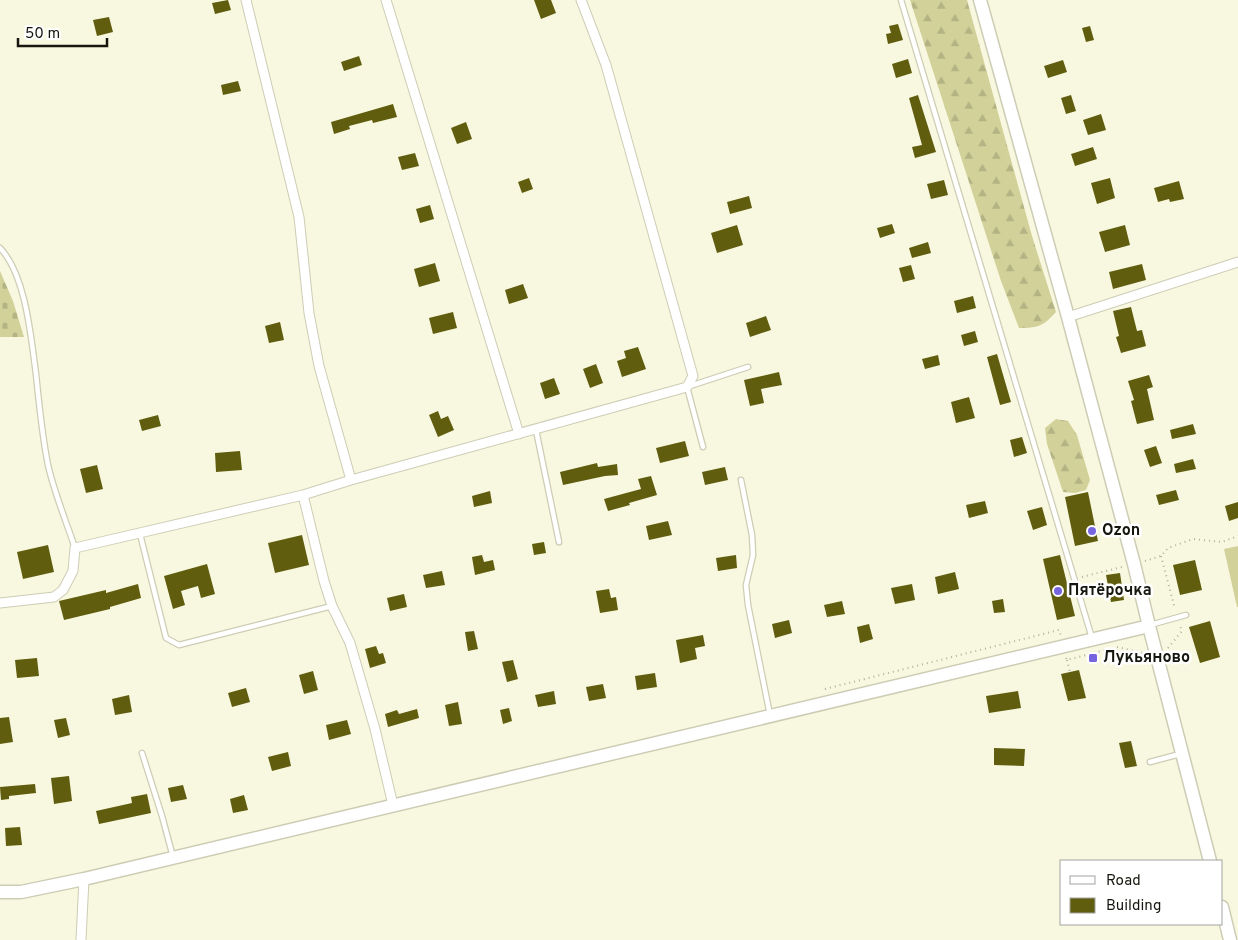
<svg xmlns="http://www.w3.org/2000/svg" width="1238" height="940" font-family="Overpass,sans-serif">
<defs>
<pattern id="forest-firs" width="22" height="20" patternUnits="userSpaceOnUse" patternTransform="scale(1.25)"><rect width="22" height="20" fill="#d3d19a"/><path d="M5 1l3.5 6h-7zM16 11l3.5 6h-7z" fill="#b4b384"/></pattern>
<pattern id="cemetery-stones" width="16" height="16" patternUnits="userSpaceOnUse" patternTransform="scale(1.25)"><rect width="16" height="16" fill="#d3d19a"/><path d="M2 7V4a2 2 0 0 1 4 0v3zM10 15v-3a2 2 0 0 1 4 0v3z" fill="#b4b384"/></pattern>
</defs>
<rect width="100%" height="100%" fill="#f8f8e0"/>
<path fill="#d3d19a" d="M1238,546V607H1237L1224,549Z"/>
<path fill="url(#forest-firs)" d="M910,0H967L1032,236L1056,312C1043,326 1039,328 1019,328L1001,281Z
M1056,419L1068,421L1077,435L1090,480L1086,490L1075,493L1063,492L1047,444L1045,428Z"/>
<path fill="url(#cemetery-stones)" d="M0,271L13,301L24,337H0Z"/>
<path fill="#605d0e" d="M228,0L231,10L215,14L212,3Z
M534,0H551L556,13L541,19Z
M109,17L113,32L97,36L93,20Z
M898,24L903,40L888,44L886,34L891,33L889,26Z
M1090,26L1094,40L1086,42L1082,28Z
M359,56L362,65L344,71L341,62Z
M908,59L912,73L896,78L892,64Z
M1063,60L1067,72L1048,78L1044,66Z
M238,81L241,91L223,95L221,85Z
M918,95L936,152L915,158L912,147L922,145L909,98Z
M1071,95L1076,111L1066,114L1061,98Z
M393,104L397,117L373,123L372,120L349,126L350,129L334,134L331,122Z
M1101,114L1106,130L1088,135L1083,120Z
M466,122L472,139L457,144L451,128Z
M1093,147L1097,159L1075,166L1071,154Z
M415,153L419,166L402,170L398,157Z
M529,178L533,189L522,193L518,182Z
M1110,178L1115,198L1097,204L1091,183Z
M944,180L948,195L931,199L927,184Z
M1179,181L1184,199L1170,202L1169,199L1158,202L1154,188Z
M749,196L752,208L730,214L727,202Z
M430,205L434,219L420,223L416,209Z
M892,224L895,233L880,238L877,228Z
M737,225L743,245L717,253L711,233Z
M1125,225L1130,245L1105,252L1099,232Z
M928,242L931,253L912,258L909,248Z
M435,263L440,281L419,287L414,269Z
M1142,264L1146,280L1113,289L1109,272Z
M911,265L915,279L903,282L899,268Z
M523,284L528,298L509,304L505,290Z
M973,296L976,308L957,313L954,301Z
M1131,307L1137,331L1142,330L1146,346L1121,353L1116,337L1119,336L1113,311Z
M453,312L457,328L433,334L429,318Z
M766,316L771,330L750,337L746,323Z
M280,322L284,340L269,343L265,326Z
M975,331L978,342L964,346L961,335Z
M638,347L646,369L622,377L617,361L626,358L624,351Z
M997,354L1011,402L1000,405L987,357Z
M938,355L940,365L925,369L922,359Z
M596,364L603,383L590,388L583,369Z
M779,372L782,385L761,389L764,403L750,406L744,380Z
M1149,375L1153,387L1147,389L1154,420L1137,424L1131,401L1134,400L1128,381Z
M554,378L560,394L545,399L540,383Z
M969,397L975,418L956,423L951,402Z
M438,411L441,419L448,416L454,430L438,437L429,415Z
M158,415L161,426L142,431L139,420Z
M1193,424L1196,434L1172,439L1170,430Z
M1022,437L1027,453L1014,457L1010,440Z
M685,441L689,456L660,463L656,448Z
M1156,446L1162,463L1150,467L1144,450Z
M240,451L242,470L216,472L215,453Z
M1193,459L1196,469L1176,473L1174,464Z
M597,463L598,467L617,464L618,475L605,476L563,485L560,472Z
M97,465L103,489L86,493L80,469Z
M725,467L728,480L705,485L702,472Z
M651,476L657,495L629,503L630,505L608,511L604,499L641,489L638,479Z
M1176,490L1179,500L1159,505L1156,495Z
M490,491L492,503L474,507L472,496Z
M1088,492L1098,541L1075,546L1065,497Z
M985,501L988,513L969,518L966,505Z
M1238,502V518L1229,521L1225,506Z
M1042,507L1047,525L1033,530L1027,511Z
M668,521L672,535L649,540L646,526Z
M302,535L309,565L275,573L268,543Z
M544,542L546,553L534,555L532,544Z
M48,545L54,572L23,579L17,552Z
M482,555L484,562L493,560L495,570L475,575L472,557Z
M736,555L737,568L718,571L716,558Z
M1060,555L1075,616L1057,620L1043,559Z
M1195,560L1202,590L1180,595L1173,565Z
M207,564L215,594L201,598L198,586L181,591L185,605L173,609L164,576Z
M442,571L445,585L426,588L423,575Z
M955,572L959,589L938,594L935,577Z
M1120,573L1124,600L1111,602L1106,575Z
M138,584L141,598L110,607V609L64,620L59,601L106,590V593Z
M912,584L915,600L895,604L891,588Z
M609,589L611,598L616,597L618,610L600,613L596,591Z
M404,594L407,607L390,611L387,598Z
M1003,599L1005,612L994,613L992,601Z
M842,601L845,614L827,617L824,605Z
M789,620L792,633L775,638L772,624Z
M1210,621L1220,657L1200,663L1189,627Z
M869,624L873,639L860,643L857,627Z
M474,631L478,649L468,651L465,632Z
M703,635L705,646L695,648L697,659L680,663L676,640Z
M376,646L379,654L383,653L386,663L370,668L365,649Z
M37,658L39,676L17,678L15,660Z
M513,660L518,679L507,682L502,662Z
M1079,670L1086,698L1068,701L1061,674Z
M313,671L318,690L304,694L299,675Z
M655,673L657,687L637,690L635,676Z
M603,684L606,698L589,701L586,687Z
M246,688L250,702L232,707L228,693Z
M554,691L556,704L538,707L535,695Z
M1018,691L1021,708L989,713L986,696Z
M129,695L132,712L115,715L112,699Z
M458,702L462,724L449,726L445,705Z
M509,708L512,721L503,724L500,710Z
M417,709L419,718L388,727L385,714L397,710L399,714Z
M9,717L13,742L0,744V718Z
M66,718L70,735L58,738L54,720Z
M347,720L351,734L329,740L326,725Z
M1131,741L1137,766L1125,768L1119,743Z
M994,748L1025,749L1024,766L994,765Z
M288,752L291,766L272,771L268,757Z
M69,776L72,801L54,804L51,778Z
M35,784L36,793L9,796V799L1,800L0,787Z
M183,785L187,799L171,802L168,788Z
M147,794L151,813L99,824L96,811L132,803L131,797Z
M244,795L248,810L233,813L230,799Z
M20,827L22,845L6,846L5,828Z"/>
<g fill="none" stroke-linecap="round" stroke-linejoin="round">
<g stroke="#cdccb5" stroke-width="7">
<path id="lane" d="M901,0L1092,638
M0,248C26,275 31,338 36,374C39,404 42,435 48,465C54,492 66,521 75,548
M536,430L559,542
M703,447L687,387L748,367
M741,480L752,535L753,555L746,585L748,605L770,715
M140,534L166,638L179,645L332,606
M1150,625L1186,615
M142,753L162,816L173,857
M1150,762L1180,754"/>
</g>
<g stroke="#cdccb5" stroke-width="11">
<path id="street" d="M246,0L299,217L309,313L319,366L351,480
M386,0L519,434
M1068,317L1238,262
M303,495L324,581L332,606L350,643L375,729L393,805
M0,603L54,597L63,590L73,571L75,548L303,495L351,480L687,387L693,376L606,65L581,0
M81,940L84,879"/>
</g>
<g stroke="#cdccb5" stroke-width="15">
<path id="secondary" d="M980,0L1068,317L1134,564L1149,626L1210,861
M0,892H21L84,879L1149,626
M1222,907L1230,940"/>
</g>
<path stroke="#b1b19e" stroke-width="2" stroke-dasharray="1 4" stroke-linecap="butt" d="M1161,556L1175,609
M1145,561L1161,556L1168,548L1193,539L1222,542L1238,536
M1082,577L1122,567
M1117,647L1144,653
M1168,648L1182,631L1180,625
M1066,658L1067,660L1105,650
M1067,660L1070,672
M825,689L1059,630L1061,636"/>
<use href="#lane" stroke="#fff" stroke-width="4.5"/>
<use href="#street" stroke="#fff" stroke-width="9"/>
<use href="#secondary" stroke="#fff" stroke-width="12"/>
</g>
<g fill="#7764df" stroke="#fff" stroke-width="2">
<circle cx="1092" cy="531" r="5"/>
<circle cx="1058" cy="591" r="5"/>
<rect x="1088" y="653" width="10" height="10" rx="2.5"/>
</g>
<g text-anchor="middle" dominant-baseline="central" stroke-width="5" stroke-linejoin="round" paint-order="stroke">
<g font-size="16" font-weight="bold" fill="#16160e" stroke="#fff" text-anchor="start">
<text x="1102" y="531">Ozon</text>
<text x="1068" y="591">Пятёрочка</text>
<text x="1103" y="658">Лукьяново</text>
</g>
</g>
<rect x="1060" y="860" width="162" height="65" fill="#ffffff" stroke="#a2a29f"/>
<rect x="1070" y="876" width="25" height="8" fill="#ffffff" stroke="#a2a29f"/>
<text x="1106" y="885" font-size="15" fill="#16160e">Road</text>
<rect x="1070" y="898" width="25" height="15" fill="#605d0e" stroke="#a2a29f"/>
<text x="1106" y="910" font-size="15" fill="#16160e">Building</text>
<path d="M18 38v8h89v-8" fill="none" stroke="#16160e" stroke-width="2.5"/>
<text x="25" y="38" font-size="15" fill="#16160e" stroke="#ffffff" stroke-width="4" paint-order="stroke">50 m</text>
</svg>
